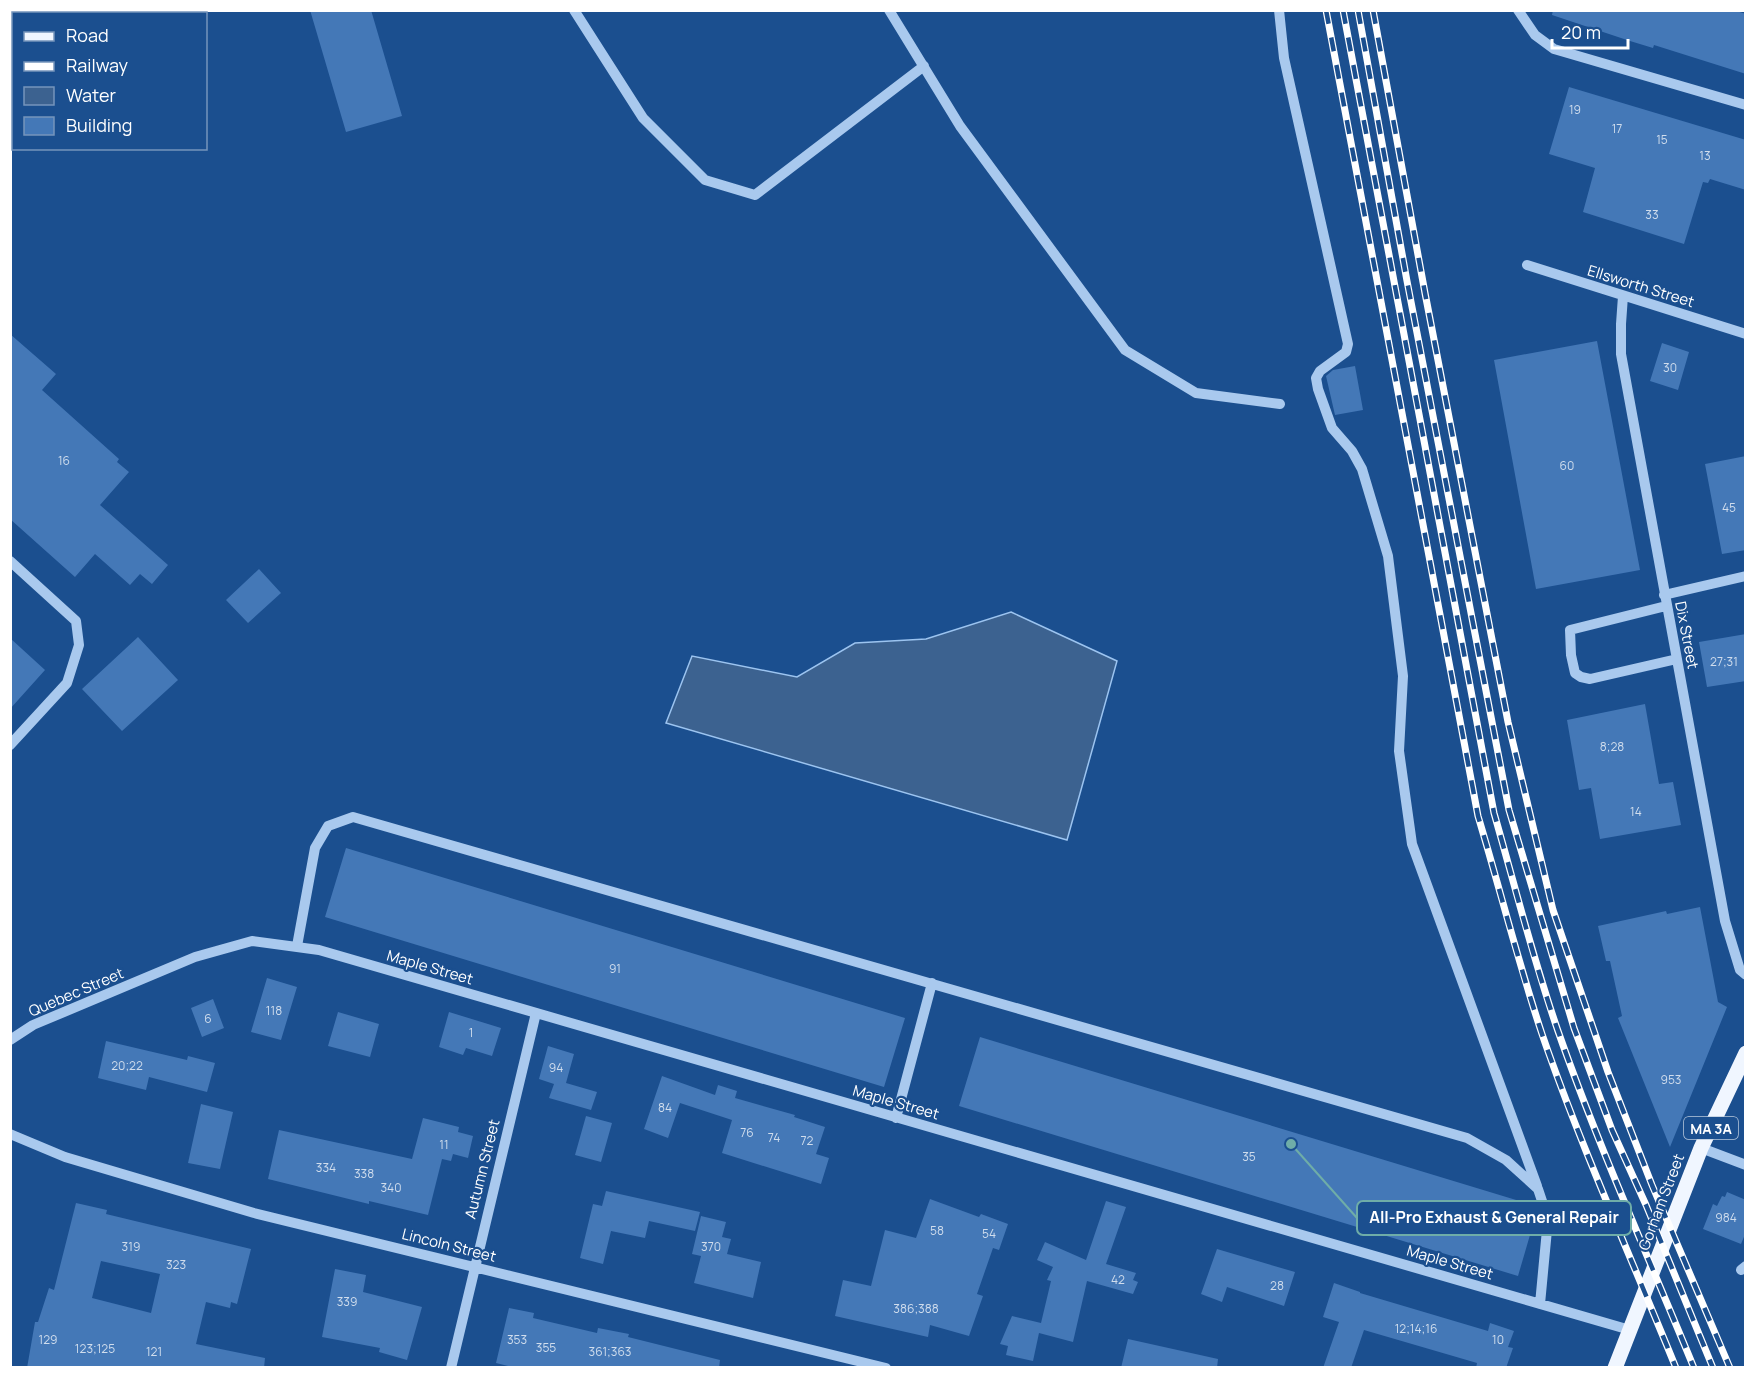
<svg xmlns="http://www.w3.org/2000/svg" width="1756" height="1378" font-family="Manrope,sans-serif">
<rect width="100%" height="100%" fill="#1b4f8f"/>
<path fill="#3c6290" stroke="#9cc4f0" stroke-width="1.5" d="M1011,612L1117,661L1067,840L666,723L692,656L797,677L855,643L926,639Z"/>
<path fill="#4478b7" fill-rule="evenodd" d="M310,10H371L402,116L346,132Z
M1553,10H1733L1746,14V74L1654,45L1653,48L1630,41L1552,15Z
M1569,87L1746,140V190L1710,179L1708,183L1703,182L1684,244L1583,212L1595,168L1549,154Z
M10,334L56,374L42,390L119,459L117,462L129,472L100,505L168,565L152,584L140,574L130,585L95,554L75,577L10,519Z
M1597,341L1640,570L1536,589L1494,360Z
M1662,343L1689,352L1678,390L1650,381Z
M1355,366L1363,410L1335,415L1326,376L1333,370Z
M1746,456V550L1722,554L1705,464Z
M259,569L281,593L248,623L226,600Z
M1746,634V681L1707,687L1699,642Z
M138,637L178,680L122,731L82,689Z
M10,638L45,670L10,709Z
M1645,704L1659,784L1673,782L1681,825L1600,839L1591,788L1579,790L1567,720Z
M346,848L905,1018L884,1087L325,917Z
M1700,907L1718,1002L1727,1007L1670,1147L1618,1018L1622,1016L1610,961H1606L1598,926L1666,911L1667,914Z
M267,978L297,987L281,1040L251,1032Z
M213,999L224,1028L202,1037L191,1008Z
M338,1012L379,1024L370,1057L328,1046Z
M449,1012L501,1028L492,1056L466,1048L463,1055L439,1047Z
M980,1037L1536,1206L1537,1211L1518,1276L959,1106Z
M106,1041L187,1060L188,1056L215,1063L207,1092L149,1077L146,1090L98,1078Z
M548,1046L574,1054L566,1083L597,1092L591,1110L549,1098L554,1084L539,1079Z
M662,1076L715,1095L718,1085L737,1091L735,1098L795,1115L794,1117L825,1127L816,1154L829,1158L821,1184L722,1153L732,1120L680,1103L668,1138L644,1129Z
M201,1104L233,1112L220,1169L188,1163Z
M586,1116L612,1123L601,1162L575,1155Z
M423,1118L459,1127L458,1132L473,1136L468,1158L453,1154L451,1161L442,1159L428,1215L369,1201V1204L268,1179L279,1130L412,1159Z
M606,1191L700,1212L695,1231L649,1221L645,1238L611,1231L603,1264L580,1258L593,1204L602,1206Z
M1727,1192L1746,1200V1232L1741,1244L1703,1229L1713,1204L1717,1206L1722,1196L1725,1197Z
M930,1199L979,1217L981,1214L1008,1224L999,1250L993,1248L977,1294L983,1296L969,1336L930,1325L928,1337L835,1316L843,1280L871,1286L885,1230L916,1238Z
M1106,1201L1126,1207L1106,1264L1136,1273L1133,1280L1138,1282L1133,1294L1087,1281L1073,1342L1039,1333L1033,1361L1006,1355L1008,1346L1000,1344L1012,1316L1041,1323L1051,1281L1047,1280L1053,1267L1037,1260L1045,1242L1086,1260Z
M76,1203L107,1210L106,1214L251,1249L237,1304L231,1302L230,1308L206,1302L196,1344L265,1358L264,1368H27L35,1322H38L49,1288L54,1290ZM101,1261L160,1274L151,1313L92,1298Z
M701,1216L726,1222L722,1237L731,1239L727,1254L761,1262L753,1298L694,1283L701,1256L692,1254Z
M1217,1249L1295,1272L1284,1306L1227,1287L1222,1302L1201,1294Z
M335,1269L366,1275L363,1292L422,1307L407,1360L379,1352L380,1348L322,1337Z
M1334,1283L1360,1292V1293L1488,1331L1490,1323L1514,1331L1508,1347L1513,1348L1506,1368H1476L1477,1363L1364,1330L1351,1368H1323L1339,1322L1323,1317Z
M509,1308L534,1313L533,1318L597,1333L598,1328L629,1334L628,1337L720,1360L719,1368H516L496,1363Z
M1128,1339L1218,1359L1217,1368H1121Z"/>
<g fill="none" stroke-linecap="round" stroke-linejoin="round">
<path stroke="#a9c9ee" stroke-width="10" d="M574,10L643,118L705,180L755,195L924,66
M889,10L960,126L1125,350L1196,393L1280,404
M1279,10L1284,58L1348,344L1346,352L1320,371L1316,378L1318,389L1332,428L1352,451L1362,469L1388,556L1403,676L1399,751L1412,844L1537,1186
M1518,10L1535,35L1554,49L1746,105
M1527,265L1746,334
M1623,296L1621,324V354L1725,921L1740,970L1746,975
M10,561L76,621L79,645L67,683L10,745
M1664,595L1746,576
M1666,606L1570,630L1571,655L1575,673L1581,677L1590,679L1677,659
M297,946L315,848L328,826L353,817L1467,1138L1506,1160L1538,1189L1548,1219L1540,1304
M10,1040L33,1025L195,957L252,941L319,950L1630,1330
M896,1118L932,983
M10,1134L65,1157L254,1213L886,1368
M1701,1148L1746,1165
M1741,1270L1746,1266
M451,1368L536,1013"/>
<path stroke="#f0f6ff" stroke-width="15" d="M1615,1368L1701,1148L1746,1053"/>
<g stroke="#fff" stroke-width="7">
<path id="rail" d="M1326,10L1478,816C1500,889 1518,962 1542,1034C1581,1147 1631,1257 1676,1368
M1343,10L1494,813C1515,886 1533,959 1558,1031C1598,1145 1648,1256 1694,1368
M1358,10L1407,281L1509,810L1574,1028L1612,1130L1646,1205L1713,1368
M1373,10L1425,293L1508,722L1553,910L1608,1072L1652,1185L1730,1368"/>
</g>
<use href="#rail" stroke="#1b4f8f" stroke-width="4.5" stroke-dasharray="14" stroke-linecap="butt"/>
</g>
<g text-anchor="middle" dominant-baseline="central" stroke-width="4.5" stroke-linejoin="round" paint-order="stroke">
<g font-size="12" fill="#d0dded">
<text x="1575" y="109">19</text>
<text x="1617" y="128">17</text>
<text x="1662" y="139">15</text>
<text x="1705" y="155">13</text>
<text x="1652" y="214">33</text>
<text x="1670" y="367">30</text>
<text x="64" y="460">16</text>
<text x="1567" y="465">60</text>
<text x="1729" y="507">45</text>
<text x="1724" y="661">27;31</text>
<text x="1612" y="746">8;28</text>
<text x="1636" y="811">14</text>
<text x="615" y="968">91</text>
<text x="274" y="1010">118</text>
<text x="208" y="1018">6</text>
<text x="471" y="1032">1</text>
<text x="127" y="1065">20;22</text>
<text x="556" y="1067">94</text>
<text x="1671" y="1079">953</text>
<text x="665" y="1107">84</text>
<text x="747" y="1132">76</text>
<text x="774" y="1137">74</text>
<text x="807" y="1140">72</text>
<text x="444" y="1144">11</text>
<text x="1249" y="1156">35</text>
<text x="326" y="1167">334</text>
<text x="364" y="1173">338</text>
<text x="391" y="1187">340</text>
<text x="1726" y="1217">984</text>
<text x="937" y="1230">58</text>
<text x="989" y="1233">54</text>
<text x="131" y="1246">319</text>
<text x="711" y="1246">370</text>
<text x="176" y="1264">323</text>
<text x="1118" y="1279">42</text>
<text x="1277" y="1285">28</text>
<text x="347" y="1301">339</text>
<text x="916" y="1308">386;388</text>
<text x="1416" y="1328">12;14;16</text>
<text x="48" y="1339">129</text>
<text x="517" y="1339">353</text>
<text x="1498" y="1339">10</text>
<text x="546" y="1347">355</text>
<text x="95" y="1348">123;125</text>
<text x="154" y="1351">121</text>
<text x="610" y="1351">361;363</text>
</g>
<rect fill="#1b4f8f" stroke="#bbcadd" stroke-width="1.5" x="1684" y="1117" width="54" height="22" rx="4.5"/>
<g font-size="14" font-weight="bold" fill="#fff">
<text x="1711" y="1128">MA 3A</text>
</g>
<g font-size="15" fill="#fff" stroke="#1b4f8f">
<text transform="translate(1641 286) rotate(17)">Ellsworth Street</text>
<text transform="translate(1687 635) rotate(79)">Dix Street</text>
<text transform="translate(430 967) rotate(16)">Maple Street</text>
<text transform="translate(76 992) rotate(-23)">Quebec Street</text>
<text transform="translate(896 1102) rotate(16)">Maple Street</text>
<text transform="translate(482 1169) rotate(-76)">Autumn Street</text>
<text transform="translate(1661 1202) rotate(-69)">Gorham Street</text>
<text transform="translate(449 1245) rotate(14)">Lincoln Street</text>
<text transform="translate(1450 1262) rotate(16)">Maple Street</text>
</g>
</g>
<path fill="none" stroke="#6fada8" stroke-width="2" d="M1291 1144L1357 1218"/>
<circle fill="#6fada8" stroke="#1b4f8f" stroke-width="2" cx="1291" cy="1144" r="6"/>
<rect fill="#1b4f8f" stroke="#6fada8" stroke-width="2" x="1357" y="1201" width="274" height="34" rx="6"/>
<g font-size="16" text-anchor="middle" font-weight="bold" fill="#fff">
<text x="1494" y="1223">All-Pro Exhaust &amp; General Repair</text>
</g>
<rect width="1756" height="1378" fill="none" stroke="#ffffff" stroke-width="24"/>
<rect x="12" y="12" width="195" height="138" fill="#1b4f8f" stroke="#7695bc" stroke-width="1.5"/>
<rect x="24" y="32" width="30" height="9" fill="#f0f6ff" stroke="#7695bc" stroke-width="1.5"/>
<text x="66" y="42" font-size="18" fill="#ffffff">Road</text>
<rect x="24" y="62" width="30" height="9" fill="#ffffff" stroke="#7695bc" stroke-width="1.5"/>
<text x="66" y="72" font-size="18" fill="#ffffff">Railway</text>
<rect x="24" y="87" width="30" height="18" fill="#3c6290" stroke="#7695bc" stroke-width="1.5"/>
<text x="66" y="102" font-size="18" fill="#ffffff">Water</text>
<rect x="24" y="117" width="30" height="18" fill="#4478b7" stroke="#7695bc" stroke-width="1.5"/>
<text x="66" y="132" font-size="18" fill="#ffffff">Building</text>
<path d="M1552 39v9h76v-9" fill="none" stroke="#ffffff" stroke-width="3"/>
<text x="1561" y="39" font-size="18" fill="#ffffff" stroke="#1b4f8f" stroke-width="4.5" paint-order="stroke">20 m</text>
</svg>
